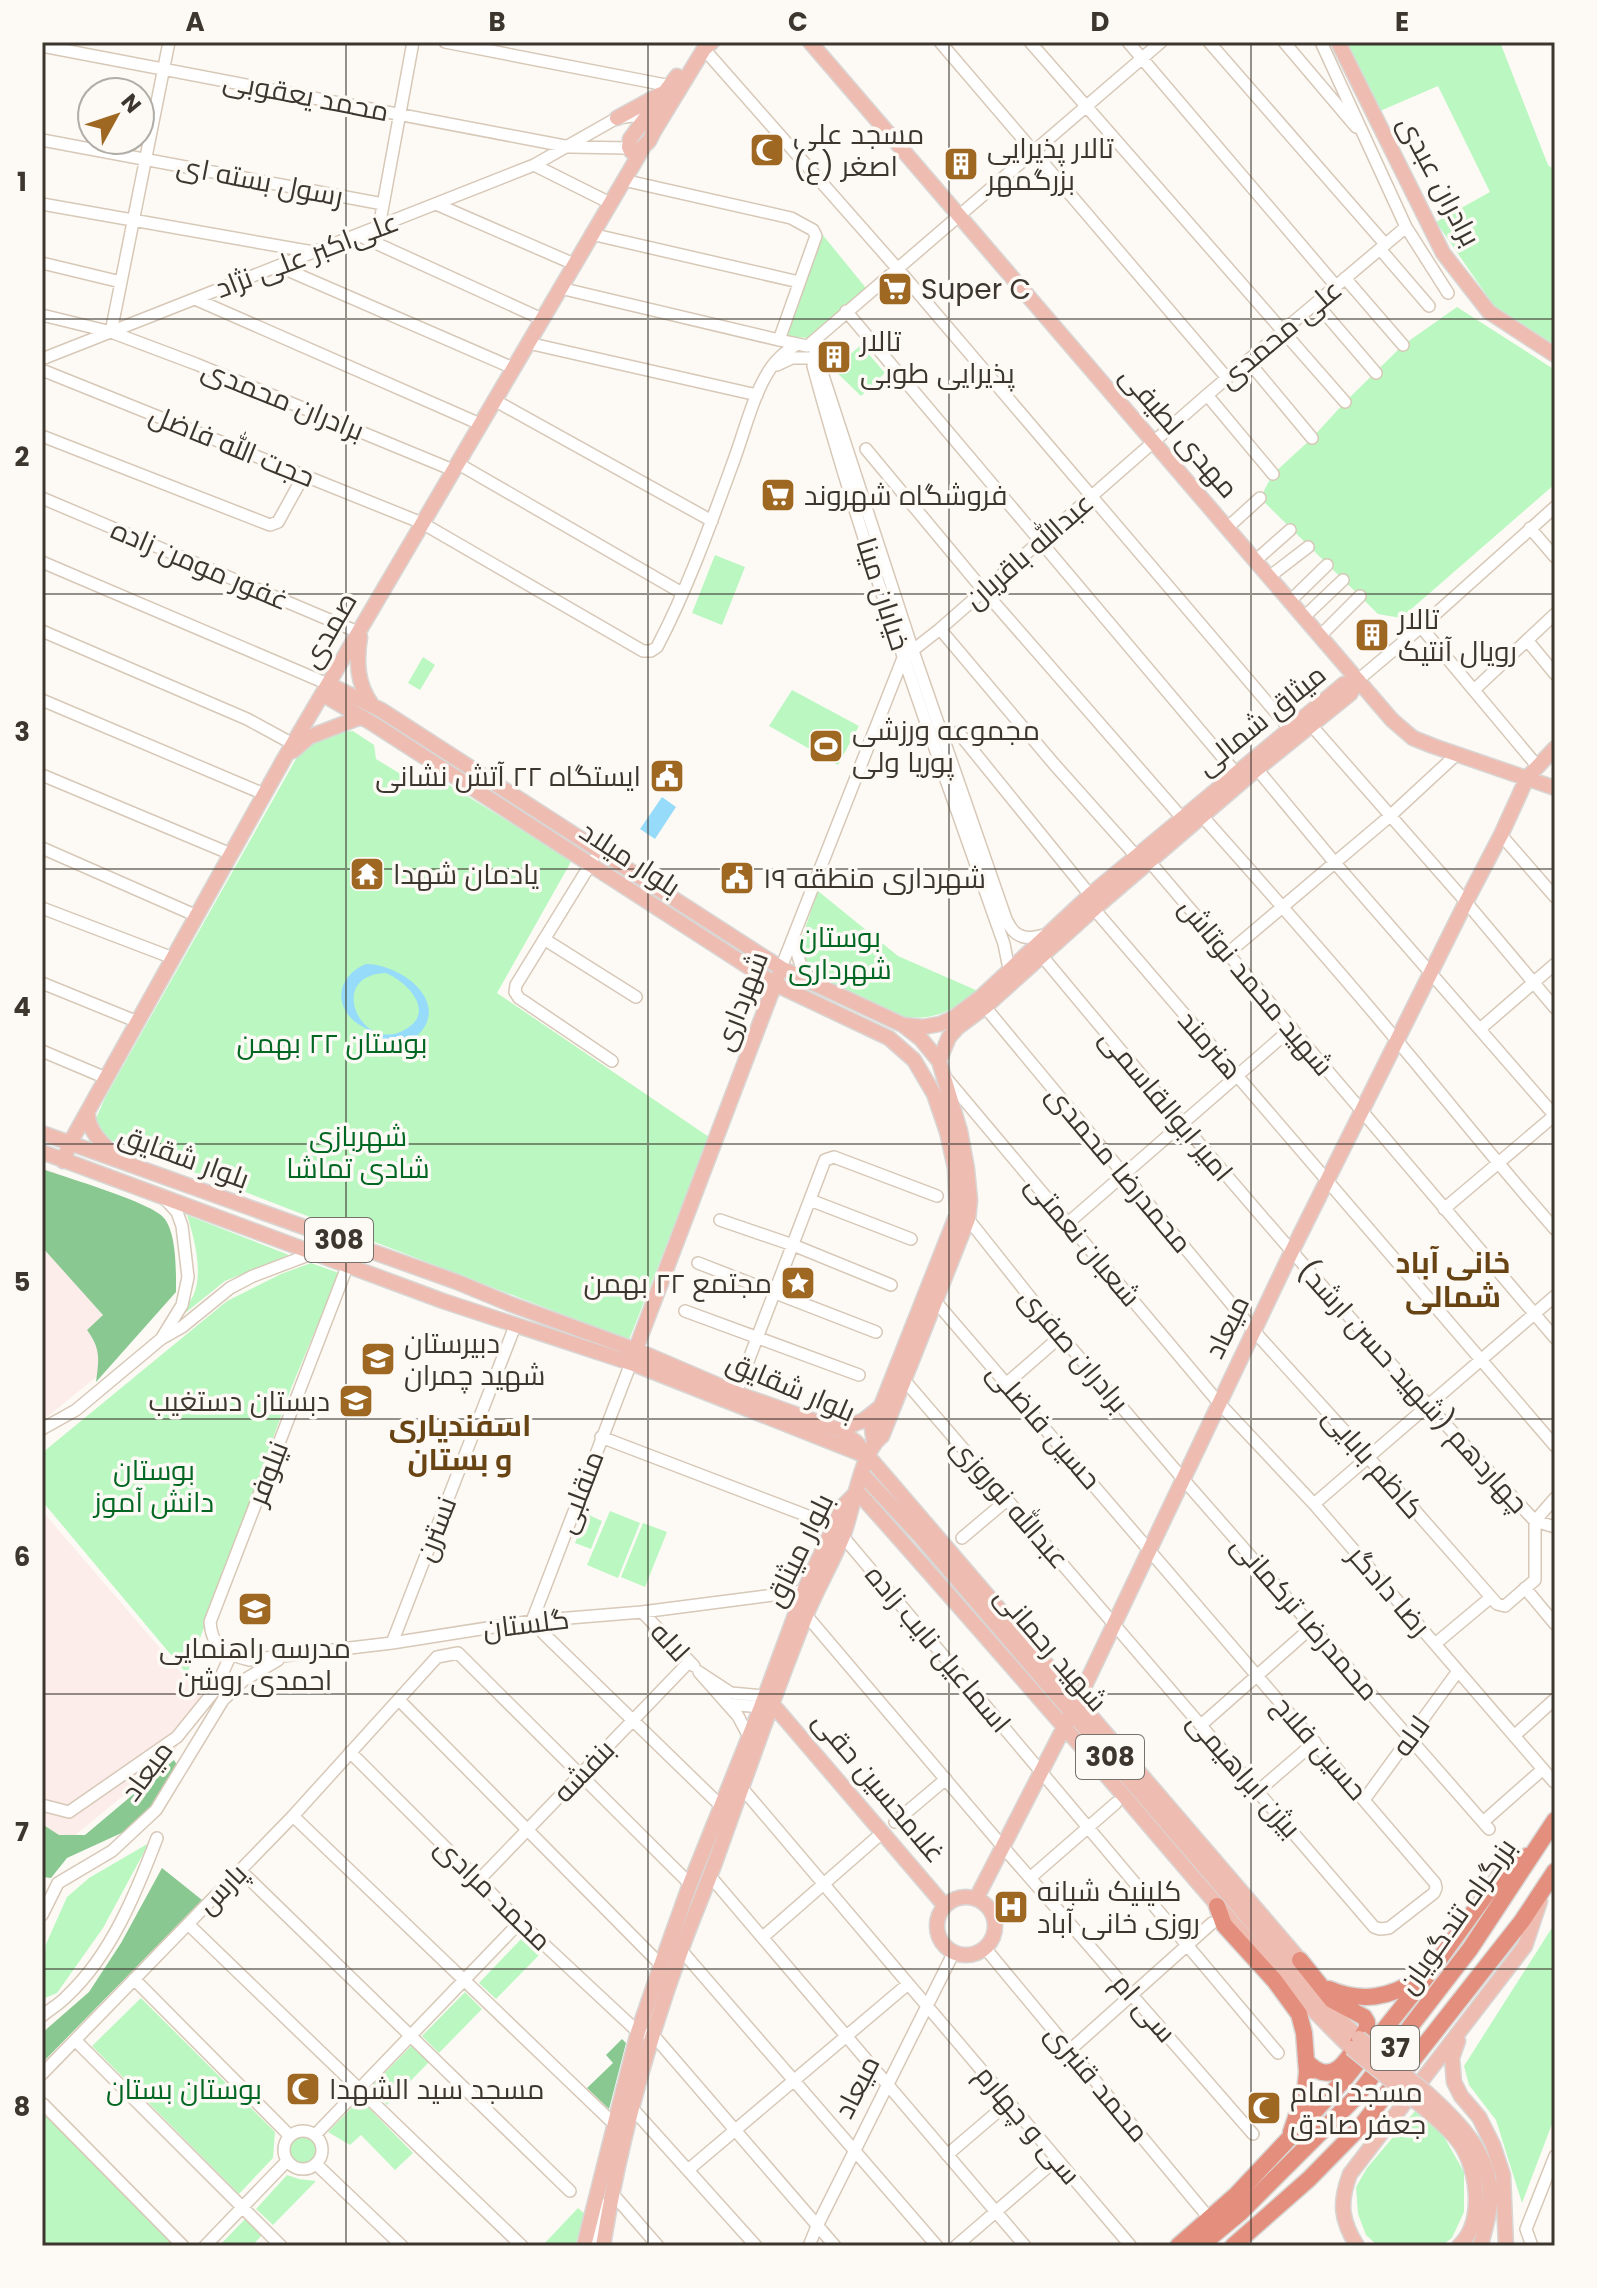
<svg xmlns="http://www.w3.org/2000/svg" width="1597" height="2288" font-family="Poppins,Cairo,sans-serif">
<rect width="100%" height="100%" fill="#fdfaf6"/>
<path fill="#fcecea" d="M42,1167L86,1185L176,1277L96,1377L42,1421Z
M42,1511L202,1697L172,1756L75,1835L42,1846Z"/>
<path fill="#bbf7c1" d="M1346,42H1500L1548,165L1555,170V345L1494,306L1436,222L1490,192L1438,86L1380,111Z
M822,234L866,288L808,338L784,336Z
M1457,307L1555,370V484L1401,618L1378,614L1260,498L1273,474L1312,438L1345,402L1403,345Z
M861,345L885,373L861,396L833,369Z
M715,555L745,567L722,625L692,613Z
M423,657L435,665L420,690L408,683Z
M792,690L859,726L838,765L769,726Z
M353,731L374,745L376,759L417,784L436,777L572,860L497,993L709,1137L629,1340L105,1138L95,1121L105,1098L301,750C313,735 335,732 353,731Z
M818,891L898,956L978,991C946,1015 931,1022 891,1015L815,978L804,962L800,943Z
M187,1215L289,1255L225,1281L179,1318C183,1311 189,1304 193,1296C204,1273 194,1238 187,1215Z
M311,1263L339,1273L292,1386L187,1674L42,1501V1453L227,1301L281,1274Z
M610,1511L640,1523L618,1578L587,1565Z
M587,1514L602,1521L591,1549L575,1543Z
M643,1523L667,1532L645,1587L621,1577Z
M149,1843L103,1928L57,1993L45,1998L43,1977L46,1944L67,1897L89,1878Z
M1555,1923V2116L1522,2203L1496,2120L1469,2085L1464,2066Z
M522,1938L539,1955L496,1999L479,1983Z
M465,1992L482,2009L439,2053L422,2036Z
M141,1998L275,2132L273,2158L239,2194L92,2046Z
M413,2044L430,2061L387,2105L370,2088Z
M360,2099L413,2153L395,2170L361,2135L350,2145L328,2132Z
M42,2111L175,2246H42Z
M1415,2111L1443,2135L1464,2172V2212L1452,2238L1441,2246H1378L1366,2235L1358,2214L1356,2187L1367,2168Z
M287 2150a16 16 0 1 1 32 0a16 16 0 1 1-32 0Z
M287,2175L299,2179L316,2181L273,2225L256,2209Z
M578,2208L585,2214L575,2246H542Z
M246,2218L263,2234L252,2246H219Z"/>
<path fill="#89c890" d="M42,1169C65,1177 153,1203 164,1218C177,1234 176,1272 176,1292L96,1382C99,1359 101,1349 87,1330L103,1315L42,1247Z
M174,1760L177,1765L165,1792L146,1814L128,1830L67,1858L51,1878L42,1877V1824L59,1835H85Z
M162,1868L202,1900L42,2063V2033L89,1992L121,1943Z
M622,2039L626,2043L609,2109L587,2088L613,2063L606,2055Z"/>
<path fill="#96dcfa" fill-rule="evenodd" d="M662,797L676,807L655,839L640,829Z
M366,964C402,964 454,1004 415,1038C398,1053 386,1041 371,1032C365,1027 356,1024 351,1018C332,998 343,973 366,964ZM386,973C411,984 438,1016 400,1032C359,1049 327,975 386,973Z"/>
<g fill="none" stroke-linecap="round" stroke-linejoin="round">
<g stroke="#d7c8b7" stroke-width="14">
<path id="minor" d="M445,42L676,87
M940,42L1227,378
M1030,42L1345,402
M1128,42L1336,286
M1209,42L1385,244
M1284,42L1356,127
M1321,42L1406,227L1448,293
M42,46L570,147L629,148
M704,49L897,268L1289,728
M42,140L383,204
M534,165L610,203
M623,180L791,218L813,230L816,236L779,340
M42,204L313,252
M436,204L574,264
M379,227L413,42
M591,234L799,282
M358,235L542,319
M1380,249L1429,306
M42,263L121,282
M278,266L513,368
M1345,278L1403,345
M560,288L779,340L807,346L810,344L813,345L913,651L1006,919C1015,940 1028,940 1048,934
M195,299L480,424
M1316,303L1376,373
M846,311L1235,772
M42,315L111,332L196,364L453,470
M111,332L169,42
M528,343L757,395
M810,344L1161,42
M42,359L534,165L617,118L633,116L638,118L641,124
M1248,361L1312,438
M777,365L792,358H811
M813,366C866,562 937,753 1004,944L1009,969
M42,370L422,523L643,651H651L657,647C688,588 711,523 734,460C745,430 753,395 770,369C777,358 787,351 797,344
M1207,395L1273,474
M494,400L712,521
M42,436L270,525L278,522L304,475
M866,449L984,591L1182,818
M457,463L682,593
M42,498L358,632
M1227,528L1260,498
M1530,528L1555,557
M1255,561L1290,530
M42,562L328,684
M1269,577L1308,547
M1290,601L1327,565
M1304,617L1343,580
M1421,627L1538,767
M940,629L1054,764L1136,856
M42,631L247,719L293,744
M1320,636L1360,596
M1527,640L1555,674
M1358,680L1421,627L1555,507
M1474,690L1555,614
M42,700L264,794
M1311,725L1466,902L1555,1008
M958,732L1090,895
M1257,769L1335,863L1555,1116
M42,775L231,854
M1202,816C1267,889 1332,962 1394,1037C1448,1101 1499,1166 1555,1229
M1501,835L1555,897
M42,848L197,916
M593,860L516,985L515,992L519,998L612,1061
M1150,862L1555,1338
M42,908L173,958
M1094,909L1555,1446
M793,938L800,963L813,984
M544,939L636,997
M1228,953L1390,816L1457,754
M1042,956C1202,1149 1364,1339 1535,1521L1555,1527
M781,968L903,658L940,629L1207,395L1406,227
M42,983L138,1022
M985,1007L1254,1331L1368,1457L1497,1604L1505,1606L1535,1580V1521L1555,1498
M1480,1029L1555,964
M42,1051L106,1078
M946,1078L1219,1403L1314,1504L1554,1782
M810,1200L911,1239
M1444,1209L1555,1115
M968,1219L1061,1336L1183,1479L1489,1829
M720,1220L793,1245L891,1285
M1068,1223L1292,1028
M698,1263L876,1332
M347,1267L210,1622C212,1648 225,1654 249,1660L392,1643L532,1621L642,1612L804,1591
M685,1311L859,1375
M163,1336L182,1305L188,1277L182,1226L177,1212L165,1199
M905,1381L1374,1927L1380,1929L1389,1928L1434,1893L1436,1888L1435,1883L936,1302
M1007,1383L1061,1336
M736,1393L825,1160L834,1157L937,1196
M42,1429L76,1410L161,1339L182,1327L230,1288L253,1276L311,1254
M601,1437L834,1526L1278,2053
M1314,1504L1555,1296
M962,1538L1007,1500
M1525,1588L1555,1624
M801,1611L806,1615L1003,1847L1253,2134
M642,1612L694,1666
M532,1621L631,1363
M543,1633L722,1807
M392,1643L515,1326
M1435,1644L1490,1598
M399,1700L661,1965
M727,1704L761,1707
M1201,1725L1312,1627
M748,1735L738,1716L699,1672L731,1693L764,1696
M1514,1736L1555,1699
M350,1752L520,1922L638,2032L654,2036L835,2246
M742,1788L1130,2245
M1258,1791L1315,1742
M1364,1800L1458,1671
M42,1805L69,1812L177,1737L215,1690L231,1654
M293,1816L614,2124
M895,1822L946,1779
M1483,1822L1543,1769
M240,1870L570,2191
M710,1876L1025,2246
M1030,1878L1116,1803
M478,1881L689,1662
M42,1915L58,1883L112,1851L156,1810L223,1700L244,1680L278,1660
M188,1924L522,2246
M763,1937L883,1832
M985,1948L1209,2218
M681,1950L937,2246
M134,1979L290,2136
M42,2016C50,2009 60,2004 67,1996C111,1955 136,1893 157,1838
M75,2040L281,2246
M1070,2050L1212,1923
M42,2074L293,1816L437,1657L458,1653L690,1884
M43,2104L183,2246
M632,2108L756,2246
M284 2150a19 19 0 1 1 38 0a19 19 0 1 1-38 0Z
M315,2135L520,1922
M947,2155L1009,2102
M316,2164L402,2246
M688,2170L908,1984
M612,2193L658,2246
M205,2246L287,2161
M595,2246L600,2220L606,2204
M809,2246L817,2226L954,1952
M956,2246L1057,2159
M1532,2246L1526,2229L1555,2156"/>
</g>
<g stroke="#d8d7d5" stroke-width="17">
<path id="major" d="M810,42L1392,720L1413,738L1433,746L1555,788
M1338,42L1443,253L1489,312L1555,355
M617,118L661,94
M647,122L654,131L649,141L639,151H631L629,147L630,139L641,124Z
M641,124L677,76
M654,131L704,49L712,42
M360,637C356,662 357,684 372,705
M328,684L381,710L781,968L903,1025L921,1039L939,1061L960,1131L967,1169L970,1200L968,1219L882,1436C861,1451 853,1511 843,1536C832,1564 816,1590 805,1618C773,1697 746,1777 717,1857C706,1888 693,1917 682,1948C647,2044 619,2145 603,2246
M322,694L375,725L775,984L889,1038L914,1060L934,1094L947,1132L955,1168L957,1214L872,1429L874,1442
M293,751L309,737L361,717
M904,1025L923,1027L940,1024L953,1018L981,997L1090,895L1344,684L1358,680
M939,1061L949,1037L957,1028L985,1007L1094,909L1257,769L1350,694L1358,680
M88,1111C86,1130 104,1145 117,1158
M42,1133L457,1282L510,1304L636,1350L736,1393L840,1430L856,1442L1300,1960
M42,1152L443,1301L631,1363L864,1455
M63,1161L70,1143L284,759L643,148
M632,1359L777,978
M840,1430L864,1420L879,1408
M862,1474L920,1536L1316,1997L1359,2038
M856,1490C946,1591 1035,1693 1124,1796C1197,1882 1270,1969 1351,2048
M768,1699L945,1906
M937 1926a29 29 0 1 1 58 0a29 29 0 1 1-58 0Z
M976,1899L1078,1700L1291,1253L1466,902L1501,835L1527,778L1555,748
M1458,2041L1452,2058L1454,2082L1461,2096L1479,2117L1493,2145L1503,2175L1506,2246
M1427,2093C1459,2122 1494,2156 1490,2204C1489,2216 1485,2229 1482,2241L1479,2246
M1418,2103C1432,2115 1448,2127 1459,2142C1478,2168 1485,2222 1459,2246
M584,2246L638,2032L661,1965L690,1884L761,1707L804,1591L843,1506L853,1496
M1357,2246C1341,2220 1339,2203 1350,2174L1525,1946L1540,1901"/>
</g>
<g stroke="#d8d7d5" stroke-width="19">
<path id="highway" d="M1217,1906L1224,1925L1274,1980L1299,2014L1304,2033L1307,2072L1305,2091L1291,2132
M1300,1960L1332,2000L1364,2017L1367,2022V2028C1352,2051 1336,2093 1306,2061
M1329,1989C1362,2003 1390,1998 1420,1978
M1178,2246L1236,2195L1343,2081L1427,1976L1504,1870L1527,1856
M1200,2246L1240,2213L1356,2097L1470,1949L1555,1820
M1233,2246L1309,2179L1361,2126L1522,1921L1555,1871"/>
</g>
<use href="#minor" stroke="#fff" stroke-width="11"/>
<use href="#major" stroke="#efbcb1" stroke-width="14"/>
<use href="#highway" stroke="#e48f7d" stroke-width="16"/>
<g stroke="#d8d7d5" stroke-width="17" stroke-linecap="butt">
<path id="major-bridge" d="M1359,2038L1427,2093
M1351,2048L1418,2103"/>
</g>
<use href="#major-bridge" stroke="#efbcb1" stroke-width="14"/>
</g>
<path fill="none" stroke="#3c362f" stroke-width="2" stroke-opacity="0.55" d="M346,42V2246M648,42V2246M949,42V2246M1251,42V2246M42,319H1555M42,594H1555M42,869H1555M42,1144H1555M42,1419H1555M42,1694H1555M42,1969H1555"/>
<defs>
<g id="mosque-square" transform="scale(1.8)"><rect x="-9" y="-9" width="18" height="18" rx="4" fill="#9e6822" stroke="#fdfaf6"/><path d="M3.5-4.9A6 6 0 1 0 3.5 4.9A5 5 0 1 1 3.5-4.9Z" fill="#fff"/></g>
<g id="building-square" transform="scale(1.8)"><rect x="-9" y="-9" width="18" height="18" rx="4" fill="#9e6822" stroke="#fdfaf6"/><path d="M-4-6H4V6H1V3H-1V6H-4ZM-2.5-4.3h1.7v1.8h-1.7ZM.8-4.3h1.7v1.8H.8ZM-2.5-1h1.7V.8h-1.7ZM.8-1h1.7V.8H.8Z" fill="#fff"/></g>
<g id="supermarket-square" transform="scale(1.8)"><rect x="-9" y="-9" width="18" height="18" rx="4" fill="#9e6822" stroke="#fdfaf6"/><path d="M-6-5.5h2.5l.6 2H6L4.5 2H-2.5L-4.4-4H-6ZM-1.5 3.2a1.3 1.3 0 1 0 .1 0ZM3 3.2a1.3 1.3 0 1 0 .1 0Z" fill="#fff"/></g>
<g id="stadium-square" transform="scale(1.8)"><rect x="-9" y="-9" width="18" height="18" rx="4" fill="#9e6822" stroke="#fdfaf6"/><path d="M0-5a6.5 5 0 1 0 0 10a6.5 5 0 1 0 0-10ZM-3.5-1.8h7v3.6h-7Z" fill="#fff"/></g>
<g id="civic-square" transform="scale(1.8)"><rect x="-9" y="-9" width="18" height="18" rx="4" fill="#9e6822" stroke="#fdfaf6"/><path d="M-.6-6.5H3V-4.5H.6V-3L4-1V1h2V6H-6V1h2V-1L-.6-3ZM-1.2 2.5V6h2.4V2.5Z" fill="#fff"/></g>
<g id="temple-square" transform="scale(1.8)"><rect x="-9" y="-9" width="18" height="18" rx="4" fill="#9e6822" stroke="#fdfaf6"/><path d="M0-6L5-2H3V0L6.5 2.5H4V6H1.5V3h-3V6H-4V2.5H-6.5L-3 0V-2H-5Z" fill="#fff"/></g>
<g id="sight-square" transform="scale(1.8)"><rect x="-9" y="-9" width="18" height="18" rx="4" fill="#9e6822" stroke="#fdfaf6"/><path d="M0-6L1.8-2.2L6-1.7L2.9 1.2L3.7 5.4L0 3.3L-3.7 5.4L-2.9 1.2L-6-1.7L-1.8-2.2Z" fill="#fff"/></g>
<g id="school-square" transform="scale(1.8)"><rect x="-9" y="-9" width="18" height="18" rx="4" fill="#9e6822" stroke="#fdfaf6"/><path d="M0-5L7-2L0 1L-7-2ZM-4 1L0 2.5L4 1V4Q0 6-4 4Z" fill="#fff"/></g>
<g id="hospital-square" transform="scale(1.8)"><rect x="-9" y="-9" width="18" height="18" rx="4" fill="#9e6822" stroke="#fdfaf6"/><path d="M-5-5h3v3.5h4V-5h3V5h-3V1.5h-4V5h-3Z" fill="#fff"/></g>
</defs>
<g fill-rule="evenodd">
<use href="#mosque-square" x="767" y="150"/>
<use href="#building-square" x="961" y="164"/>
<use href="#supermarket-square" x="895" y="289"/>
<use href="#building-square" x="834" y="357"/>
<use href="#supermarket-square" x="778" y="495"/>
<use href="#building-square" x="1372" y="635"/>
<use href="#stadium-square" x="826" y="746"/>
<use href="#civic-square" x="667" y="776"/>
<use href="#temple-square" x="367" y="874"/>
<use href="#civic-square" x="737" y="878"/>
<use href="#sight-square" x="798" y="1283"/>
<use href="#school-square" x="378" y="1359"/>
<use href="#school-square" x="356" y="1401"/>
<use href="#school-square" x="255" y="1609"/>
<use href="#hospital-square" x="1011" y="1907"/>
<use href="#mosque-square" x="303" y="2089"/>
<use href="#mosque-square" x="1264" y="2108"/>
</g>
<g text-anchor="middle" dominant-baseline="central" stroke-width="7" stroke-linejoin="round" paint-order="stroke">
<g fill="#fdfaf6" stroke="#76716b" stroke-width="2">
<rect x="305" y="1218" width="68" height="44" rx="6"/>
<rect x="1076" y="1735" width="68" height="44" rx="6"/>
<rect x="1371" y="2026" width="48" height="44" rx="6"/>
</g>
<g font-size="26" font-weight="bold" fill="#3c362f">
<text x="339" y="1240">308</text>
<text x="1110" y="1757">308</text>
<text x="1395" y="2048">37</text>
</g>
<g font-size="28" fill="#3c362f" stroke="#fdfaf6">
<text transform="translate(306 96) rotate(11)">محمد یعقوبی</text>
<text transform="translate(260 181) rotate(11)">رسول بسته ای</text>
<text transform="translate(1439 181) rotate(62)">برادران عبدی</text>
<text transform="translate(307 255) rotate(-21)">علی‌اکبر علی نژاد</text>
<text transform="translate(1280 334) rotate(-40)">علی محمدی</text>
<text transform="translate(283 400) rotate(22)">برادران محمدی</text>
<text transform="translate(1179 432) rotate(49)">مهدی لطیفی</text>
<text transform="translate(232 446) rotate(22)">حجت الله فاضل</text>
<text transform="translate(1029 551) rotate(-41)">عبدالله باقریان</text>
<text transform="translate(200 565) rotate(23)">غفور مومن زاده</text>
<text transform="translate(883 594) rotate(72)">خیابان مینا</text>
<text transform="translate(329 630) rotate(-60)">صمدی</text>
<text transform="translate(1261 720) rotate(-39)">میثاق شمالی</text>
<text transform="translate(630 859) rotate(33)">بلوار میلاد</text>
<text transform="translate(1256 987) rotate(50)">شهید محمد نوتاش</text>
<text transform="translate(741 1001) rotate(-69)">شهرداری</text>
<text transform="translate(1210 1045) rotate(49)">هنرمند</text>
<text transform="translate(1166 1105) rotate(50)">امیر ابوالقاسمی</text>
<text transform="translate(184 1157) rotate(20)">بلوار شقایق</text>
<text transform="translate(1119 1169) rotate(50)">محمدرضا محمدی</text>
<text transform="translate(1083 1241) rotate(50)">شعبان نعمتی</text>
<text transform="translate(1227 1327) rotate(-64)">میعاد</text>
<text transform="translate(1074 1350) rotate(50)">برادران صفری</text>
<text transform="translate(791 1387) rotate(23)">بلوار شقایق</text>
<text transform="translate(1413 1387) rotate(48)">چهاردهم (شهید حسن ارشد)</text>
<text transform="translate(1044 1426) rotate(49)">حسین فاضلی</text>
<text transform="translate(1373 1463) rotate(49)">کاظم بابایی</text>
<text transform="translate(268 1473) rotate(-69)">نیلوفر</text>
<text transform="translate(580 1492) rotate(-69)">منقلبی</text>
<text transform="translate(1010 1503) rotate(49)">عبدالله نوروزی</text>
<text transform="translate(436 1529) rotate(-69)">نسترن</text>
<text transform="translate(799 1550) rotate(-64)">بلوار میثاق</text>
<text transform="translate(1389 1591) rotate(49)">رضا دادگر</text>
<text transform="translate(1305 1618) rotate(49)">محمدرضا ترکمانی</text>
<text transform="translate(526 1624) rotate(-7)">گلستان</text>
<text transform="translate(670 1642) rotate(47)">لاله</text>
<text transform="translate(938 1649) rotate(50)">اسماعیل نایب زاده</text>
<text transform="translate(1051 1649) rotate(49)">شهید رحمانی</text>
<text transform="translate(1411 1736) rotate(-54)">لاله</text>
<text transform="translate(1320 1748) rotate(49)">حسین فلاح</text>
<text transform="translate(147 1771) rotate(-54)">میعاد</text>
<text transform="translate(584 1771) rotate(-46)">بنفشه</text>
<text transform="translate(1244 1775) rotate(49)">بیژن ابراهیمی</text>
<text transform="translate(879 1787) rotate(50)">غلامحسین حقی</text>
<text transform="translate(222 1889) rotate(-46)">پارس</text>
<text transform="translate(493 1894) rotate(44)">محمد مرادی</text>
<text transform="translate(1457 1916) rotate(-55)">بزرگراه تندگویان</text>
<text transform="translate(1144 2008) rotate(49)">سی ام</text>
<text transform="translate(1097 2083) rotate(50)">محمد قنبری</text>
<text transform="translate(857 2087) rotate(-63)">میعاد</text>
<text transform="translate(1028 2125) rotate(50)">سی و چهارم</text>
</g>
<g font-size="28" fill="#3c362f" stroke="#fdfaf6" text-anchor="start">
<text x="793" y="134">مسجد علی<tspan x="793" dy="32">اصغر (ع)</tspan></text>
<text x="987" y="148">تالار پذیرایی<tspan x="987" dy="32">بزرگمهر</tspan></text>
<text x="921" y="289">Super C</text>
<text x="860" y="341">تالار<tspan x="860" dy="32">پذیرایی طوبی</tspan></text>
<text x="804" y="495">فروشگاه شهروند</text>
<text x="1398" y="619">تالار<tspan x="1398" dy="32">رویال آنتیک</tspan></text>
<text x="852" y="730">مجموعه ورزشی<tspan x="852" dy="32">پوریا ولی</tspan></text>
<text x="641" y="776" text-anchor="end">ایستگاه ۲۲ آتش نشانی</text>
<text x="393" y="874">یادمان شهدا</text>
<text x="763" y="878">شهرداری منطقه ۱۹</text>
<text x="772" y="1283" text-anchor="end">مجتمع ۲۲ بهمن</text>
<text x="404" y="1343">دبیرستان<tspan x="404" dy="32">شهید چمران</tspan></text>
<text x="330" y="1401" text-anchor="end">دبستان دستغیب</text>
<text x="255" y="1648" text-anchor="middle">مدرسه راهنمایی<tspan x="255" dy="32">احمدی روشن</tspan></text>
<text x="1037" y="1891">کلینیک شبانه<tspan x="1037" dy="32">روزی خانی آباد</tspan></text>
<text x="329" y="2089">مسجد سید الشهدا</text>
<text x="1290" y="2092">مسجد امام<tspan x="1290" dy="32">جعفر صادق</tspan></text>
</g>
<g font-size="28" fill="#016723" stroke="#fdfaf6">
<text x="840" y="937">بوستان<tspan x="840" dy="32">شهرداری</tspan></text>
<text x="332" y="1043">بوستان ۲۲ بهمن</text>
<text x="358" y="1136">شهربازی<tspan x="358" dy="32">شادی تماشا</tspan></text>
<text x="154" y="1470">بوستان<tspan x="154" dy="32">دانش آموز</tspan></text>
<text x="184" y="2089">بوستان بستان</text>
</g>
<g font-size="30" font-weight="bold" fill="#684313" stroke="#fdfaf6">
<text x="1453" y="1262">خانی آباد<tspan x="1453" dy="34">شمالی</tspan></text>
<text x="460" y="1425">اسفندیاری<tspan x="460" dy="34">و بستان</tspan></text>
</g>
</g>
<rect width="1597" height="2288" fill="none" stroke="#fdfaf6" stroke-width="88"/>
<g transform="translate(116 116) rotate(50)"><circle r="38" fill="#fdfaf6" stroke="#b0aca6" stroke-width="2"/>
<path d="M0-6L14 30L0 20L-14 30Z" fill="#9e6822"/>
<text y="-12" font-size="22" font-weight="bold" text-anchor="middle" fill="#3c362f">N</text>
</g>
<rect x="44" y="44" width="1509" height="2200" fill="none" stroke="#3c362f" stroke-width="3"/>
<g font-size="26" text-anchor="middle" font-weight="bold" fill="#3c362f">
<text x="195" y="31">A</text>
<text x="497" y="31">B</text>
<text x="798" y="31">C</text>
<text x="1100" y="31">D</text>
<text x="1402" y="31">E</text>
<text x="22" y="191">1</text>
<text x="22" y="466">2</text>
<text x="22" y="741">3</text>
<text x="22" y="1016">4</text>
<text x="22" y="1291">5</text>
<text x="22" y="1566">6</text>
<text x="22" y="1841">7</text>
<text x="22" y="2116">8</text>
</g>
</svg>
